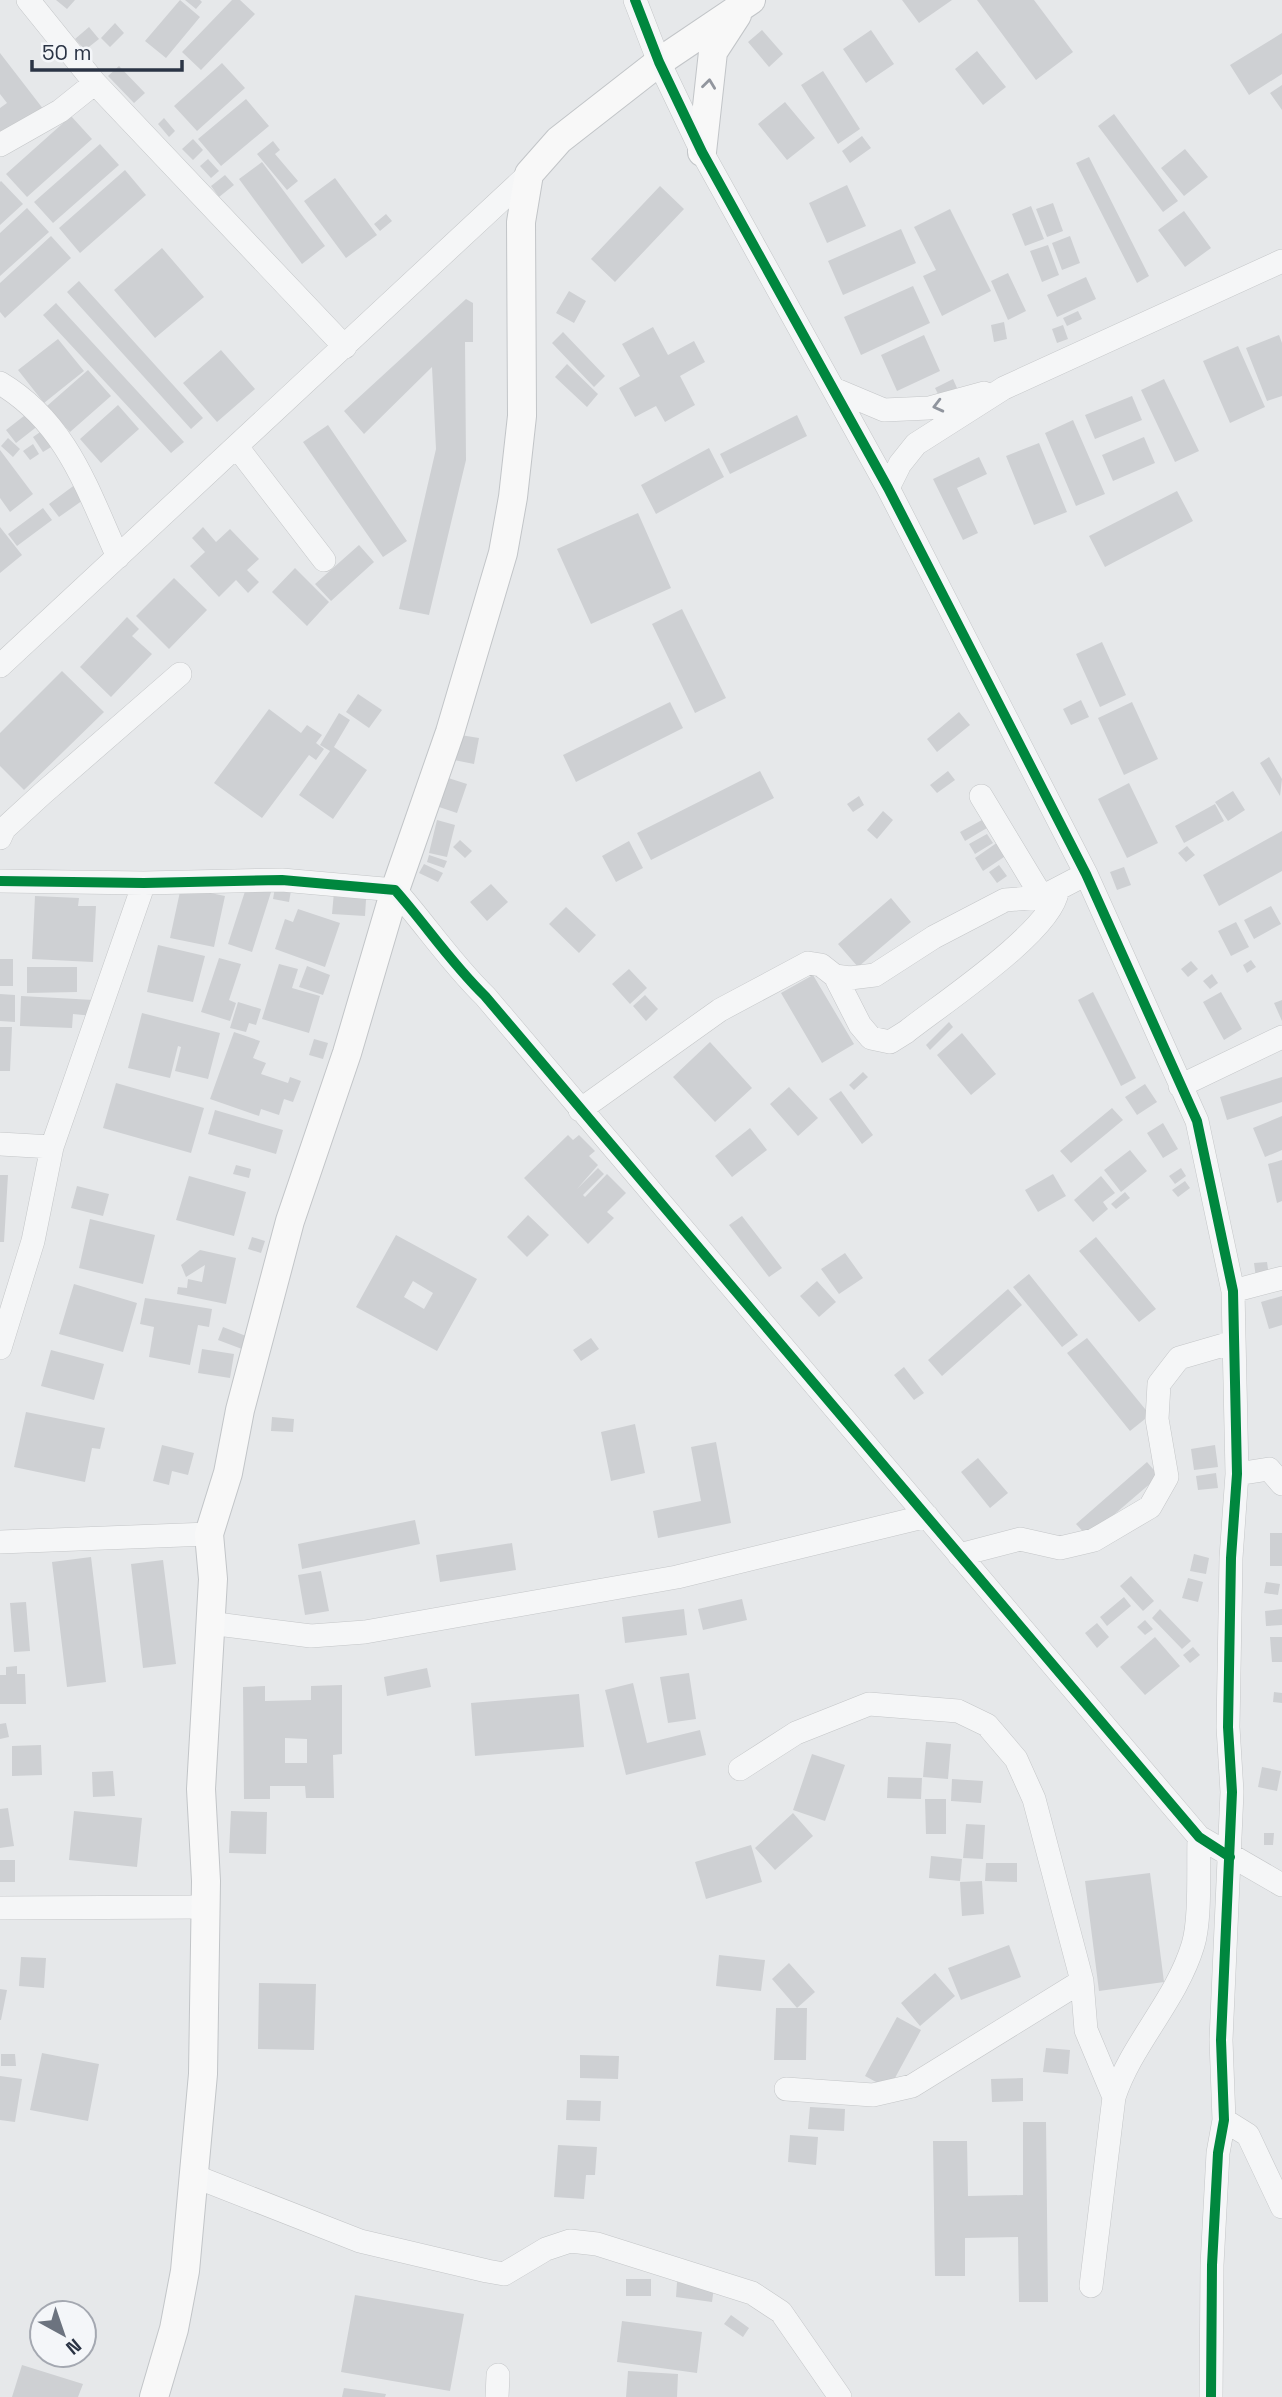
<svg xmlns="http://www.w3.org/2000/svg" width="1282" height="2397" font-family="'Space Grotesk',sans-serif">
<rect width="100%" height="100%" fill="#e6e8ea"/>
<path fill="#ced0d3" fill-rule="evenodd" d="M56,0H75L67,9Z
M180,0L200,17L166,58L145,41Z
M185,0H200L202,2L196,9Z
M232,0H240L255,14L201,70L182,52Z
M902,0H952L919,23Z
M977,0H1034L1073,52L1036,80Z
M115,23L124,33L110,47L101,38Z
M89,27L99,39L85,50L75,39Z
M762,30L783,54L769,67L748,42Z
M871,30L894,64L866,83L843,49Z
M1282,33V74L1249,95L1230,65Z
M977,51L1006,87L983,105L955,69Z
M0,53L44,110L0,141V108L7,103L0,94Z
M222,63L245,88L197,131L174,106Z
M119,66L145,93L134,103L108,76Z
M823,71L860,129L838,144L801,85Z
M1282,85V110L1270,93Z
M246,99L269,126L221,166L198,139Z
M785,102L815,138L787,160L758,124Z
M1114,114L1178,201L1163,212L1098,126Z
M71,116L92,139L27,197L6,174Z
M164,118L175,131L169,137L158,124Z
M862,136L871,148L850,163L842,151Z
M193,139L203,150L193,160L182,149Z
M273,141L280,150L275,154L298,181L287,190L257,154Z
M100,144L119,165L53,223L34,202Z
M1185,149L1208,177L1184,196L1161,168Z
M1089,157L1149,276L1137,283L1076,163Z
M208,159L219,171L211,178L200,166Z
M262,162L325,246L302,264L239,179Z
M125,170L146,195L80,253L59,228Z
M225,175L234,185L219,197L211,186Z
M335,178L377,235L346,258L304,201Z
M1,181L23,204L0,225V182Z
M847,185L866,226L827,243L809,203Z
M660,186L684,209L615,282L591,259Z
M1053,203L1063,231L1047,237L1036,209Z
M1031,206L1044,239L1025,246L1012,214Z
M27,208L49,232L0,276V233Z
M950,209L991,291L942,316L923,276L936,270L914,227Z
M1184,211L1211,248L1185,267L1158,230Z
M386,214L392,221L380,231L374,224Z
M901,229L916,263L843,295L828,261Z
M51,236L71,258L5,318L0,312V283Z
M1070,236L1080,263L1062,270L1052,243Z
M1048,245L1059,275L1042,282L1030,251Z
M162,248L204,297L155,338L114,290Z
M1008,273L1026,311L1008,320L991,281Z
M1086,277L1096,299L1057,317L1047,295Z
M79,281L203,418L191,429L67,292Z
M913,286L930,323L861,355L844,317Z
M569,291L586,301L574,323L556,313Z
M466,299L473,303V342H465L466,460L429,615L399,609L436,449L432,367L364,434L344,411Z
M56,303L184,442L171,453L43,315Z
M1078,311L1082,319L1067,326L1063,318Z
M1004,322L1007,339L994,342L991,325Z
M1063,325L1068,339L1057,343L1052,329Z
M653,327L668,355L694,341L705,362L680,376L695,405L665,422L656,406L635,417L619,388L640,376L622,344Z
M563,332L605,376L594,387L552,343Z
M924,335L940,371L897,391L881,355Z
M1279,335L1282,343V396L1267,401L1246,348Z
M58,339L84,371L44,403L18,370Z
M1238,346L1265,407L1230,423L1203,361Z
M221,350L255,389L217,422L183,383Z
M567,364L598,394L587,407L555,377Z
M88,370L111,396L70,432L47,406Z
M953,379L957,388L939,396L935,388Z
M1164,379L1199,451L1175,462L1141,390Z
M1132,396L1142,420L1095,439L1085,415Z
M118,405L139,429L101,463L80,439Z
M29,412L39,425L16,443L6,430Z
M797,415L807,436L730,474L720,454Z
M1073,420L1105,494L1076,506L1045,433Z
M328,425L407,541L383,557L303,442Z
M46,428L56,444L43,452L33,437Z
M1144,437L1155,463L1113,481L1102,455Z
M8,438L20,449L13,457L1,446Z
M1039,443L1067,512L1034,525L1006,456Z
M33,444L39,454L30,460L23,451Z
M709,448L724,477L656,514L641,485Z
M0,450L33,494L10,512L0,498Z
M979,457L987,474L957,488L978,533L963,540L933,479Z
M76,484L86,498L59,517L49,504Z
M1177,491L1193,521L1105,567L1089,536Z
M43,508L52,520L17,546L8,534Z
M638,513L671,588L591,624L557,549Z
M0,527L22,555L0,573Z
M203,527L216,542L230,529L259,559L247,570L259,582L248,593L236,580L219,597L190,566L205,552L192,538Z
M359,545L374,562L331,601L315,584Z
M295,568L329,602L307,626L272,592Z
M174,578L207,610L169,649L136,616Z
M682,609L726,698L695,713L652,624Z
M127,617L139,629L132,636L152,654L111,697L80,667Z
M1102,642L1126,695L1100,707L1076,654Z
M62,671L104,712L24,790L0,766V733Z
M358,694L382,710L369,728L346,712Z
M1081,700L1089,717L1071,725L1063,709Z
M670,702L683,728L576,782L563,755Z
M1132,702L1158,759L1124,775L1098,718Z
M269,709L301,733L307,725L322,735L316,743L324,749L316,760L309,755L262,818L214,783Z
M959,712L970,725L937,752L927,739Z
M339,713L350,720L334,747L367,770L333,819L299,795L330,751L320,745Z
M454,734L479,738L474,764L449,759Z
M1269,757L1282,779L1280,796L1260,763Z
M760,771L774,798L651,860L637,833Z
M948,771L955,780L937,793L930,785Z
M442,776L467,784L457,813L433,805Z
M1129,783L1158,843L1127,858L1098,799Z
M1233,791L1245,810L1228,821L1215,802Z
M859,796L864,805L853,812L847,804Z
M1215,804L1224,821L1184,843L1175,826Z
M883,811L893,820L877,839L867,830Z
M437,820L455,825L447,857L429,853Z
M982,820L987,828L965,841L960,832Z
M1282,831V871L1219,906L1203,875Z
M987,834L993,843L975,854L969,844Z
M460,840L472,851L465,858L453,847Z
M629,841L643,868L616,882L602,856Z
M998,842L1007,855L983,871L975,858Z
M1187,846L1195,855L1186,862L1178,853Z
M429,855L447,861L444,868L427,862Z
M424,864L443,873L438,882L419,873Z
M999,865L1007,876L997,883L989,872Z
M1124,867L1131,885L1117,890L1110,872Z
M335,881L367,883L365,916L332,914Z
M248,882L272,889L252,952L228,944Z
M276,882L292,885L289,902L273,899Z
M491,884L508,902L487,921L470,902Z
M181,887L225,896L214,947L170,938Z
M35,896L79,898L78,906H96L93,962L32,959Z
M891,898L911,922L858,967L838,944Z
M1271,906L1281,924L1254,939L1244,920Z
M566,907L596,935L579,953L549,924Z
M298,909L340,923L325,967L275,949L285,919L293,922Z
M1236,922L1249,947L1231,956L1218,931Z
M158,945L205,956L193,1002L147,992Z
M219,958L241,964L229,1000L236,1003L230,1021L201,1012Z
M0,959H13V986H0Z
M1251,960L1256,967L1247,973L1243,965Z
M1191,961L1198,969L1188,977L1181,969Z
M279,964L298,969L292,988L320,996L309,1033L262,1019Z
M307,966L330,975L323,995L299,987Z
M27,967H77V992L27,993Z
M629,969L647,988L630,1004L612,984Z
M1212,974L1218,983L1210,989L1203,981Z
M813,975L854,1044L822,1063L781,993Z
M1093,992L1136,1078L1121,1086L1078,1000Z
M1221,992L1242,1029L1224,1040L1203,1002Z
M0,994L15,995V1022L0,1021Z
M645,995L658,1009L646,1021L633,1006Z
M21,996L94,1000L93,1016L73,1014L72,1028L20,1026Z
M1282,1000V1021L1274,1003Z
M238,1002L261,1009L256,1025L249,1023L246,1032L230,1028Z
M142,1013L220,1033L208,1079L175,1071L181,1047L178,1046L170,1078L128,1068Z
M949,1022L953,1027L930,1050L926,1045Z
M0,1027H12L10,1071H0Z
M234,1032L260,1041L253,1058L266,1063L261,1074L288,1083L290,1077L301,1081L293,1102L284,1099L279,1115L261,1109L259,1116L210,1099Z
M962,1033L996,1074L971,1095L937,1055Z
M314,1039L328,1043L323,1059L309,1055Z
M710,1042L752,1088L715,1122L673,1077Z
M863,1072L868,1077L854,1090L849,1085Z
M1282,1077V1102L1227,1120L1220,1097Z
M116,1083L204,1108L191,1153L103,1128Z
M1145,1084L1157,1102L1137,1115L1125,1097Z
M789,1087L818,1118L798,1136L770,1104Z
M841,1091L873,1135L862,1144L829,1099Z
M1112,1108L1123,1120L1071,1163L1060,1151Z
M215,1110L283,1130L276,1154L208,1134Z
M1282,1116V1150L1265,1157L1253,1128Z
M1163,1123L1178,1149L1163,1158L1147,1133Z
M750,1128L767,1150L732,1177L715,1156Z
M568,1135L573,1140L579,1135L595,1151L589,1156L598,1165L577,1189L598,1168L604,1174L583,1195L585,1197L607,1174L626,1193L607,1212L614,1218L588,1244L524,1178Z
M1130,1150L1147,1171L1121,1192L1104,1170Z
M1282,1160V1201L1277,1203L1268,1164Z
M236,1165L251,1169L249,1178L233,1174Z
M1181,1168L1186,1176L1175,1184L1169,1176Z
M1053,1174L1066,1196L1038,1212L1025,1190Z
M0,1175H8L4,1242H0Z
M189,1176L246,1192L234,1236L176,1220Z
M1101,1176L1115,1193L1103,1202L1108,1209L1093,1222L1074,1200Z
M1185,1181L1190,1188L1178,1197L1172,1190Z
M77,1186L109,1194L103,1216L71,1208Z
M1125,1192L1130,1198L1116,1209L1111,1204Z
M528,1215L549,1235L527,1257L507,1237Z
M742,1216L782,1268L769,1277L729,1225Z
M90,1219L155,1235L143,1284L79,1268Z
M396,1235L477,1279L437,1351L356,1307ZM413,1281L433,1293L424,1309L404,1297Z
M252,1237L265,1241L261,1253L248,1249Z
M1096,1237L1156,1309L1139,1322L1079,1251Z
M200,1250L236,1258L226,1304L177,1294L178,1287L187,1288L188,1279L202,1282L205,1265L186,1277L181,1265Z
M845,1253L863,1278L839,1294L821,1269Z
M1267,1262L1269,1276L1256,1278L1254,1263Z
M1029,1274L1078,1335L1062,1347L1013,1287Z
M817,1281L836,1302L819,1317L800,1296Z
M74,1284L137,1303L123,1352L59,1334Z
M1008,1289L1022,1305L942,1376L928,1360Z
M1282,1296V1325L1269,1329L1261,1302Z
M145,1298L212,1309L209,1327L198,1325L190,1365L149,1357L154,1327L140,1324Z
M223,1327L246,1336L242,1349L218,1340Z
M591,1338L599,1349L581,1361L573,1350Z
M1087,1338L1150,1415L1130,1431L1067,1353Z
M202,1349L234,1354L230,1378L198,1373Z
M51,1350L104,1364L94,1400L41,1386Z
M904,1367L924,1393L914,1400L894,1375Z
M26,1412L105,1428L100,1449L92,1448L85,1482L14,1467Z
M272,1417L294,1419L293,1432L271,1431Z
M635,1424L645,1473L611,1481L601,1432Z
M716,1442L731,1523L658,1538L653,1511L701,1501L691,1447Z
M162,1445L194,1453L188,1475L172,1471L169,1485L153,1481Z
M1215,1445L1218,1467L1194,1470L1191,1449Z
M978,1458L1008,1493L990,1508L961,1472Z
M1147,1462L1159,1476L1088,1537L1076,1524Z
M1216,1473L1218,1488L1198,1490L1196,1476Z
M415,1520L420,1544L302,1569L298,1544Z
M1270,1533H1282V1566H1270Z
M512,1543L516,1570L440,1582L436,1555Z
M1194,1554L1209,1558L1206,1574L1190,1571Z
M91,1557L106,1682L67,1687L52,1562Z
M163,1560L176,1664L143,1668L131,1564Z
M321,1571L329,1611L305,1615L298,1575Z
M1131,1576L1154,1601L1143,1611L1120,1586Z
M1188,1578L1203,1582L1198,1602L1182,1598Z
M1266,1582L1280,1584L1278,1595L1264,1593Z
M1124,1597L1131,1606L1107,1626L1100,1617Z
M742,1599L747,1620L703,1630L698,1609Z
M26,1602L30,1651L14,1652L10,1603Z
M684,1609L687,1635L625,1643L622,1617Z
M1160,1609L1191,1641L1182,1649L1152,1618Z
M1282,1609V1625L1266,1626L1265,1611Z
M1145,1620L1153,1629L1145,1635L1137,1627Z
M1097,1623L1109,1637L1097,1648L1085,1633Z
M1155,1637L1180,1666L1145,1695L1120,1667Z
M1270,1637H1282V1662H1272Z
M1193,1647L1200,1655L1190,1663L1183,1655Z
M17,1666V1674H25L26,1704H0V1675H6V1667Z
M427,1668L431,1687L387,1696L384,1677Z
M689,1673L696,1719L668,1723L660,1677Z
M633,1683L647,1743L700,1730L706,1755L626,1775L605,1690Z
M342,1685V1754L333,1755L334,1798H306L305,1786H270V1799H244L243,1687L265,1686V1701L311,1700V1686ZM285,1738L307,1739V1763H285Z
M1274,1692L1282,1693V1703L1273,1702Z
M579,1694L584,1747L475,1756L471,1703Z
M6,1723L9,1737L0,1739V1724Z
M926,1742L951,1744L948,1779L923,1777Z
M41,1745L42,1775L12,1776V1746Z
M812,1754L845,1765L825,1821L793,1810Z
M1262,1767L1281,1771L1277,1791L1258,1787Z
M113,1771L115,1796L93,1797L92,1772Z
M888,1777L922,1778L921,1799L887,1798Z
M952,1779L983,1781L981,1803L951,1801Z
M925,1799H946V1834H926Z
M8,1808L14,1846L0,1848V1809Z
M74,1811L142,1818L137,1867L69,1860Z
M231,1811L267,1812L266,1854L229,1853Z
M793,1813L813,1836L775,1870L755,1848Z
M966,1824L985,1825L983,1859L963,1858Z
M1264,1833H1274L1273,1845H1264Z
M751,1845L762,1882L706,1899L695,1862Z
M931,1856L962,1859L960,1881L929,1878Z
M0,1860H15V1882H0Z
M986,1863H1017V1882L985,1881Z
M1150,1873L1164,1982L1099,1991L1085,1881Z
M982,1881L984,1914L962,1916L960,1882Z
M1009,1945L1021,1977L961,2000L948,1968Z
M719,1955L765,1960L761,1991L716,1986Z
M21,1957L46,1958L44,1988L19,1986Z
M789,1963L815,1992L797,2008L772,1979Z
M935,1973L955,1996L920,2026L901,2003Z
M259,1983L316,1984L314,2050L258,2049Z
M0,1989L7,1990L1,2020H0Z
M776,2008H807L806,2060H774Z
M897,2017L921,2030L889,2089L865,2076Z
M1046,2048L1070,2050L1068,2074L1043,2072Z
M42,2053L99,2064L88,2121L30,2110Z
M1,2054H15L16,2066H1Z
M580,2055L619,2056L618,2079L580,2078Z
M0,2076L22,2079L15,2122L0,2120Z
M1023,2078V2101L992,2102L991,2079Z
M567,2100L601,2101L600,2121L566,2120Z
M810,2107L845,2109L844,2131L808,2129Z
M1023,2122H1046L1048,2302H1019L1018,2237L965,2238V2276H935L933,2141H967L968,2196L1023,2195Z
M790,2135L818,2137L816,2165L788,2162Z
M558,2145L597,2147L595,2175H586L584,2199L554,2197Z
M626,2279H651V2296H626Z
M677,2282L714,2287L712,2302L676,2297Z
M355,2295L464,2314L450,2391L341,2372Z
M731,2315L749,2328L743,2337L724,2324Z
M622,2321L702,2332L697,2373L617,2362Z
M22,2365L83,2384L78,2397H12Z
M628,2371L678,2374L677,2397H626Z
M344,2388L386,2394L385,2397H342Z"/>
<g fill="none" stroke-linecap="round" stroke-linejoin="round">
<g stroke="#c4c6c8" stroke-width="24">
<path id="minor" d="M28,0L95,83L345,347
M635,0L659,62L702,152L888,488L1086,874L1197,1121L1233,1291L1237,1474L1231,1558L1228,1727L1232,1792L1221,2040L1224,2120L1218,2153L1212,2265L1211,2397
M0,145L60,111L95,83
M0,383C67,423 87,489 118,557
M834,389L884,410L929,408L984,393
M237,447L324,560
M888,488L900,464L916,444L1004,388L1282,261
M0,666L529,174
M981,796L1042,897
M0,838L4,829L42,794L180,674
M0,881L144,883L282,880L395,890C426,925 451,963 485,996L1199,1837L1282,1885
M835,976L860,1025L871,1038L890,1042L906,1032C940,1005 1052,931 1057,892
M1180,1086L1282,1037
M580,1110L720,1010L808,963L821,965L835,976L850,978L875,975L934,937L1005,900L1042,897L1086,874
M0,1144L52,1147
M1233,1291L1282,1278
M0,1348L33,1241L52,1147L144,883
M1237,1474L1269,1469L1282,1484
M0,1542L209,1534
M959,1555L1020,1539L1060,1548L1094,1540L1150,1507L1167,1477L1157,1419L1159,1384L1179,1358L1234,1342
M209,1623L311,1636L365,1632L677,1577L927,1516
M740,1769L796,1733L869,1704L958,1711L987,1725L1016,1759L1034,1799L1082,1981L1086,2030L1114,2097
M0,1908L206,1907
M786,2089L873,2095L912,2086L1082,1981
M1224,2120L1248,2135L1282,2207
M194,2176L360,2241L487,2271L504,2274L546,2249L570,2241L597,2244L752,2293L781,2312L840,2397
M1091,2286L1114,2097C1132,2043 1176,2001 1193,1945C1201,1919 1198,1866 1199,1837
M497,2397L498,2375"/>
</g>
<g stroke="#c2c5c8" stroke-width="30">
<path id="major" d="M702,152L713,52L737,15
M154,2397L174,2329L185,2271L203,2074L206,1881L201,1789L213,1579L209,1534L228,1473L240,1410L290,1221L347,1053L395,890L450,732L503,553L513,497L522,416L521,222L529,174L559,140L659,62L751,0"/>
</g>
<use href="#minor" stroke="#f5f6f7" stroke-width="23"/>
<use href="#major" stroke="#f8f8f8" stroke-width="28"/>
<g stroke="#f4f6f9" stroke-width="15">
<path id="cycleway" d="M635,0L659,62L702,152L888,488L1086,874L1197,1121L1233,1291L1237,1474L1231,1558L1228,1727L1232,1792L1221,2040L1224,2120L1218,2153L1212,2265L1211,2397
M0,881L144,883L282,880L395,890C426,925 451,963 485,996L1199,1837L1230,1857"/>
</g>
<use href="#cycleway" stroke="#00873e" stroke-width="10"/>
</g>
<defs><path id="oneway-chevron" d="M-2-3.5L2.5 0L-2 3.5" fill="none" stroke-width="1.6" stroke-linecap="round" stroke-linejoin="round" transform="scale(1.75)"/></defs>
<use stroke="#92969e" href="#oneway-chevron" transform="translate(709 84) rotate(-83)"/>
<use stroke="#90959e" href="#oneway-chevron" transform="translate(938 406) rotate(166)"/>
<g transform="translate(63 2334) rotate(140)"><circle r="33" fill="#f4f6f9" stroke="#a4a8b1" stroke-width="2"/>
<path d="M0-5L12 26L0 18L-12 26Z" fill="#6c737f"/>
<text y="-10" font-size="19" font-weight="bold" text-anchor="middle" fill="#2b3445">N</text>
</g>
<path d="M32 60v10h150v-10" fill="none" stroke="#2b3445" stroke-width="3.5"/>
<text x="42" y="60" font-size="21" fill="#2b3445" stroke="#f4f6f9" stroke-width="5" paint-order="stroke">50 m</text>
</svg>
